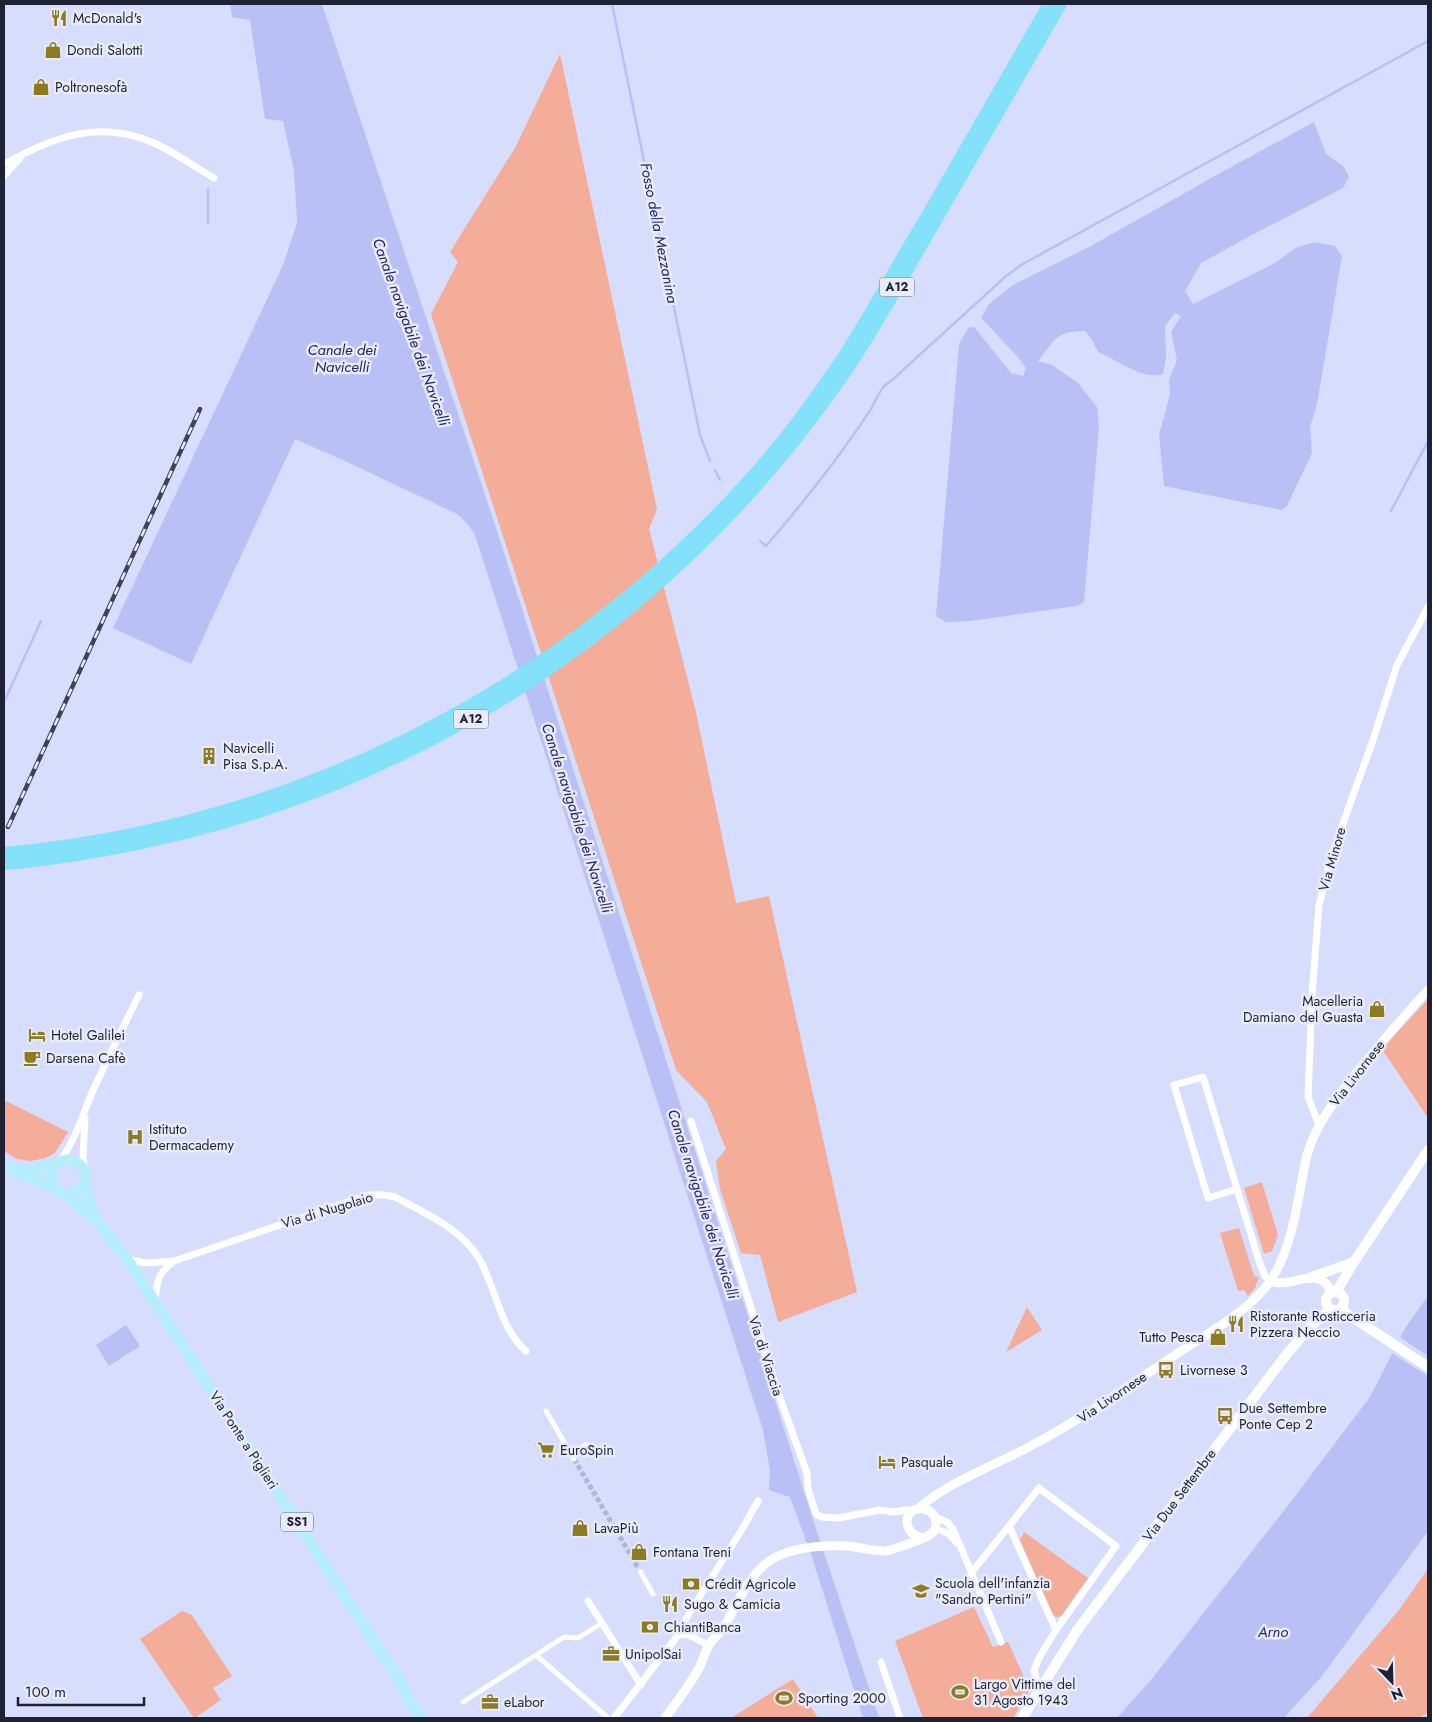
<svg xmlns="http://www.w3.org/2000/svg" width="1432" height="1722" font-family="Jost,sans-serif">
<rect width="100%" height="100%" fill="#d7ddfc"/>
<path fill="#f3ad98" d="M560,54L657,509L649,529L695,708L736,903L769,896L857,1292L778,1322L760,1255L741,1253L720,1189L716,1161L726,1149L707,1102L676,1070L431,314L458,262L450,252L515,148Z
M1428,999V1118L1382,1049Z
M4,1100L68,1132L55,1153L45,1158L31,1161L16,1159L4,1151Z
M1262,1182L1278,1235L1272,1251L1264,1254L1244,1188Z
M1239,1228L1254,1276L1259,1277L1255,1288L1248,1296L1244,1290L1238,1291L1220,1233Z
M1027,1307L1042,1330L1006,1352Z
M1024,1532L1088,1578L1062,1615L1058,1617L1054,1616L1052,1613L1020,1540Z
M1428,1569V1713L1419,1718H1307L1399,1610Z
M974,1607L993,1647L1008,1642L1030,1690L1013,1718H923L895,1641Z
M182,1611L192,1615L232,1676L213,1688L221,1700L194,1718L140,1639Z
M793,1679L818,1718H731Z"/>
<path fill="#b8c0f5" d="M230,4H322L496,528L816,1529L879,1718H863L811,1554L790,1497L769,1490L770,1470L763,1430L507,635L475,535C470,527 465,520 457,514L345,461L295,439L191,664L113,628L283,265L297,223L294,171L283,121L265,119L250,20L232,17Z
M1314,122L1326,154L1344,167L1349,177L1343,188L1248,237L1201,263L1185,291L1193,304L1275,263L1297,247L1315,242L1335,246L1342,256L1317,404L1310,427L1312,453L1287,506L1282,510L1164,486L1159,435L1170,394L1169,380L1177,360L1171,332L1181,316L1175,313L1165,326L1166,358L1163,374C1143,381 1118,360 1098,352L1092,340L1085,331C1055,331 1055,340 1038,361L1052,365L1077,382L1097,407L1099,427L1084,602L1077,606L970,621L946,622L936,616L959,344L968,328L974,327L1011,373L1023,376L1026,368L1017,356L981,318L989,304L1013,285L1091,246L1213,177Z
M1428,1296V1531L1322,1676L1284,1718H1117L1151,1680L1293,1499L1370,1397L1405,1328Z
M126,1325L140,1346L109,1366L96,1345Z"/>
<path fill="#d7ddfc" d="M1398,1336L1428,1356V1376L1390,1352Z"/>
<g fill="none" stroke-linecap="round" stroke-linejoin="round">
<path stroke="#b8c0f5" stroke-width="2.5" d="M612,4L700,435L710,461
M208,223V189
M715,470L720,480
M1391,511L1428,441
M760,541L766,546C803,503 838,459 869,412C876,402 880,386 891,381L1005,277L1021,265L1428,41
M4,702L41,621"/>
<path stroke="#b2b8d4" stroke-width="5" stroke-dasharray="5 2.5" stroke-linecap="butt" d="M574,1459L640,1571"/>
<path stroke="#fff" stroke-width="5" d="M546,1411L574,1459
M571,1454L586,1445
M640,1571L653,1594
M537,1656L608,1718
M463,1702L564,1637L578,1638L602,1623"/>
<path stroke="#fff" stroke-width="7" d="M4,164C53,137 99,119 154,143C175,152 194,167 214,178
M4,176L20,158
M691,1121L781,1401L807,1473L808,1489L816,1514L821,1517L838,1518L880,1510L894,1512L905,1510H914
M1319,1125L1308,1097L1312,995L1319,905L1332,854L1373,740L1397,665L1428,607
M58,1163C76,1141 83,1112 95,1086C109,1056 124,1025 139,995
M85,1173L83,1158L85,1118
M1237,1189L1208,1198L1174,1085L1203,1077L1259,1261L1265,1276L1270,1281
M127,1259L145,1263L174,1261L365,1196C376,1194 384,1194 395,1197C424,1213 460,1228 478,1257C496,1286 499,1328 526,1351
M155,1301C157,1282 157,1274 174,1261
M935,1517L947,1522L953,1529L1001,1642
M1009,1526L1039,1488L1116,1546L1056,1630
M942,1531L949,1534L958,1544
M971,1573L1009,1526L1056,1630L1040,1656L1034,1670L1039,1691
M588,1601L641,1685
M679,1634L689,1635L708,1645
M881,1662L900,1718
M614,1718L679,1634L688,1615L741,1531L758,1501"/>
<path stroke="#fff" stroke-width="9" d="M1270,1281C1293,1290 1318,1262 1332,1293
M919,1508C947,1483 993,1466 1027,1448C1080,1420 1129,1386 1178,1353C1210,1332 1255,1308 1274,1275C1295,1239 1298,1194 1307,1155C1316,1123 1337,1098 1357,1072C1380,1044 1403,1017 1428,990
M665,1718C677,1702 689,1686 699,1668C703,1661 704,1654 708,1647C711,1639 720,1634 724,1627C738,1603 750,1570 776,1557C796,1547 825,1545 847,1546C859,1547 872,1551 885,1551C892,1550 925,1539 931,1534C934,1532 936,1528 936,1525C937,1517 931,1510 924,1509C903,1505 900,1534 923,1538"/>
<path stroke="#fff" stroke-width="10" d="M1309,1278L1354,1262
M1326 1301a9 9 0 1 1 18 0a9 9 0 1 1-18 0Z
M1336,1292L1354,1262L1428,1150
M1341,1308L1346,1313L1428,1367
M1022,1718L1078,1629L1286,1355L1310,1327L1330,1309"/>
<path stroke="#b5edfc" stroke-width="11" d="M51 1177a17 17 0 1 1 34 0a17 17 0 1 1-34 0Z
M5,1165C21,1175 41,1167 58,1163
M15,1172L53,1186
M84,1184L90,1205L96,1218
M67,1195L98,1222L127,1259L403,1686L408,1699L421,1718"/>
<path stroke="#84e1fa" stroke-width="12" d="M4,853C254,830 490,725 675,555C720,513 763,468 800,418C821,390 842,361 860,330C881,296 900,260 921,226C964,152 1006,78 1049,4
M4,864C47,861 90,853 132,845C414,789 662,627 830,394C865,346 894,293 924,241C970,162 1015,83 1061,4"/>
<g stroke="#3f4257" stroke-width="4.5">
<path id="rail" d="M8,827L200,409"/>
</g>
<use href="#rail" stroke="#e9ebf6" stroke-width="2.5" stroke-dasharray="8" stroke-linecap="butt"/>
</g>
<defs>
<g id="restaurant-bare" transform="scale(1.35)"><path d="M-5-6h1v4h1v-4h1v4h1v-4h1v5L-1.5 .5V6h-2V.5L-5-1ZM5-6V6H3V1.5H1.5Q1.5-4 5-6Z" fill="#8d7b21" stroke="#e9ebf6" stroke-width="2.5" paint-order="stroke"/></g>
<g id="shop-bare" transform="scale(1.35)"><path d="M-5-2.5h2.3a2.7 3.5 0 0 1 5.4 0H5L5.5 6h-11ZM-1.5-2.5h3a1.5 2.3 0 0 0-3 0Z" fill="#8d7b21" stroke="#e9ebf6" stroke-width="2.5" paint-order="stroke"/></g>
<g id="building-bare" transform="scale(1.35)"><path d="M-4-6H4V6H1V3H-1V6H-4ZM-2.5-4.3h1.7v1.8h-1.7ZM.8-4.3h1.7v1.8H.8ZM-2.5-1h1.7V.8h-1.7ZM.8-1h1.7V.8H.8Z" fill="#8d7b21" stroke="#e9ebf6" stroke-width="2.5" paint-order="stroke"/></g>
<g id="hotel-bare" transform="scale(1.35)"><path d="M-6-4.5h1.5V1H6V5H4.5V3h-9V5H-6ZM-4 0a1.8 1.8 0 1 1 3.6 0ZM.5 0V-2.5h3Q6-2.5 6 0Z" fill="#8d7b21" stroke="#e9ebf6" stroke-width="2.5" paint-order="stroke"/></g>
<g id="cafe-bare" transform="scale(1.35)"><path d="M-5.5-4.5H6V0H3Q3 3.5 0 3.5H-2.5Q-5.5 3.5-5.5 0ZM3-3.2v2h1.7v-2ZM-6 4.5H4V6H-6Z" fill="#8d7b21" stroke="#e9ebf6" stroke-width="2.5" paint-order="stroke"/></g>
<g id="hospital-bare" transform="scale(1.35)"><path d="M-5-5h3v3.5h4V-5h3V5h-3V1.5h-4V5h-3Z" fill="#8d7b21" stroke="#e9ebf6" stroke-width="2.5" paint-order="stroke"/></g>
<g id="bus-bare" transform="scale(1.35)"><path d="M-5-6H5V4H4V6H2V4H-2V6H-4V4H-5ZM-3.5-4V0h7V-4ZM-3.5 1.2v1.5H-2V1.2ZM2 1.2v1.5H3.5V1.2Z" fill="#8d7b21" stroke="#e9ebf6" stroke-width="2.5" paint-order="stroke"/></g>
<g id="supermarket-bare" transform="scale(1.35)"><path d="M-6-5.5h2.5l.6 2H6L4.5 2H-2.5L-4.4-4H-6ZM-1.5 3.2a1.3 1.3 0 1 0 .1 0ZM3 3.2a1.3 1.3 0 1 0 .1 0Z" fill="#8d7b21" stroke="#e9ebf6" stroke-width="2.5" paint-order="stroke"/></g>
<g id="bank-bare" transform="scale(1.35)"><path d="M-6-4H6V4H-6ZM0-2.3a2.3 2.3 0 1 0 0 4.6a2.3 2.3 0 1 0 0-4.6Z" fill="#8d7b21" stroke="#e9ebf6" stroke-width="2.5" paint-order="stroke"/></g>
<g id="school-bare" transform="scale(1.35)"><path d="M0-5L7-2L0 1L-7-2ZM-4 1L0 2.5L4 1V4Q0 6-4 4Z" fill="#8d7b21" stroke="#e9ebf6" stroke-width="2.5" paint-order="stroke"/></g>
<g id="office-bare" transform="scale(1.35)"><path d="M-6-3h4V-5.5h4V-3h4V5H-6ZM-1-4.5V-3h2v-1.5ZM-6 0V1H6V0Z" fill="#8d7b21" stroke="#e9ebf6" stroke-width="2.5" paint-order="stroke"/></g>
<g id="stadium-bare" transform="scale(1.35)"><path d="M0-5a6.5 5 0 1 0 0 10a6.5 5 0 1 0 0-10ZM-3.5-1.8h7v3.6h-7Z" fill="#8d7b21" stroke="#e9ebf6" stroke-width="2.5" paint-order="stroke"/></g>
</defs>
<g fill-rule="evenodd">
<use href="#restaurant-bare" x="59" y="18"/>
<use href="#shop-bare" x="53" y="50"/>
<use href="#shop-bare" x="41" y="87"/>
<use href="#building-bare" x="209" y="756"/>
<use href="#shop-bare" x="1377" y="1009"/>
<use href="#hotel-bare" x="37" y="1035"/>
<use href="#cafe-bare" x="32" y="1058"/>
<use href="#hospital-bare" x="135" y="1137"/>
<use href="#restaurant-bare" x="1236" y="1324"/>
<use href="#shop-bare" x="1218" y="1337"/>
<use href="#bus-bare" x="1166" y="1370"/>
<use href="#bus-bare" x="1225" y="1416"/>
<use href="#supermarket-bare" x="546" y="1450"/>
<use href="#hotel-bare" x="887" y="1462"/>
<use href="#shop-bare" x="580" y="1528"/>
<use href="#shop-bare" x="639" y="1552"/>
<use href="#bank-bare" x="691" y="1584"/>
<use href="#school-bare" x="921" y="1591"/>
<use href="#restaurant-bare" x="670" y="1604"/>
<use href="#bank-bare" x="650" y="1627"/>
<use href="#office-bare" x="611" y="1654"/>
<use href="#stadium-bare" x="960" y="1692"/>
<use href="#stadium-bare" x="784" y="1698"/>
<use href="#office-bare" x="490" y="1702"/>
</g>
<g text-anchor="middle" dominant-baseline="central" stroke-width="5" stroke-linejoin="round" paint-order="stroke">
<g fill="#e9ebf6" stroke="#5c5e6f" stroke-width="1">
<rect x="879.5" y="277.5" width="35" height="19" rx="4"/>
<rect x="453.5" y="709.5" width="35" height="19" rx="4"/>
<rect x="281" y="1512.5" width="32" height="19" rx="4"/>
</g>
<g font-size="12" font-weight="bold" fill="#1f2235">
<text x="897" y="287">A12</text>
<text x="471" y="719">A12</text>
<text x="297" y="1522">SS1</text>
</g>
<g font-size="14" fill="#1f2235" stroke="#e9ebf6" text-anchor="start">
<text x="73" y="18">McDonald's</text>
<text x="67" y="50">Dondi Salotti</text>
<text x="55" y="87">Poltronesofà</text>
<text x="223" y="748">Navicelli<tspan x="223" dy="16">Pisa S.p.A.</tspan></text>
<text x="1363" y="1001" text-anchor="end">Macelleria<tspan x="1363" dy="16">Damiano del Guasta</tspan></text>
<text x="51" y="1035">Hotel Galilei</text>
<text x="46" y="1058">Darsena Cafè</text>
<text x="149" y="1129">Istituto<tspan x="149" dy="16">Dermacademy</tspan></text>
<text x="1250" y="1316">Ristorante Rosticceria<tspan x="1250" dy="16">Pizzera Neccio</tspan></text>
<text x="1204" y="1337" text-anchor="end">Tutto Pesca</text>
<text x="1180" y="1370">Livornese 3</text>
<text x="1239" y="1408">Due Settembre<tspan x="1239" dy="16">Ponte Cep 2</tspan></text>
<text x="560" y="1450">EuroSpin</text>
<text x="901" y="1462">Pasquale</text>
<text x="594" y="1528">LavaPiù</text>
<text x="653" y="1552">Fontana Treni</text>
<text x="935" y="1583">Scuola dell'infanzia<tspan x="935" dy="16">"Sandro Pertini"</tspan></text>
<text x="705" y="1584">Crédit Agricole</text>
<text x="684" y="1604">Sugo &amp; Camicia</text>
<text x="664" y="1627">ChiantiBanca</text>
<text x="625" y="1654">UnipolSai</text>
<text x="974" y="1684">Largo Vittime del<tspan x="974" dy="16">31 Agosto 1943</tspan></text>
<text x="798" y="1698">Sporting 2000</text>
<text x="504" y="1702">eLabor</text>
</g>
<g font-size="14" fill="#1f2235" stroke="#e9ebf6">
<text transform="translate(1332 859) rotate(-74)">Via Minore</text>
<text transform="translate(1357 1073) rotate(-52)">Via Livornese</text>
<text transform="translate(327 1210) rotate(-17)">Via di Nugolaio</text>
<text transform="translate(766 1356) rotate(72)">Via di Viaccia</text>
<text transform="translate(1112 1397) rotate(-34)">Via Livornese</text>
<text transform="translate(244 1440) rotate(57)">Via Ponte a Piglieri</text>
<text transform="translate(1179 1495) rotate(-53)">Via Due Settembre</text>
</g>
<g font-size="15" font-style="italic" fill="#25246d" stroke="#e9ebf6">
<text transform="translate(659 233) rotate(79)">Fosso della Mezzanina</text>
<text transform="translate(411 332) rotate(70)">Canale navigabile dei Navicelli</text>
<text x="342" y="350">Canale dei<tspan x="342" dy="17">Navicelli</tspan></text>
<text transform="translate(577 818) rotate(72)">Canale navigabile dei Navicelli</text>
<text transform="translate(703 1204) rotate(72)">Canale navigabile dei Navicelli</text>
<text x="1273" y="1632">Arno</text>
</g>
</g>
<rect width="1432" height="1722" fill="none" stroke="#1f2235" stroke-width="10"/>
<g transform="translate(1392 1682) rotate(157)" stroke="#e9ebf6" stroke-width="4" paint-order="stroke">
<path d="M0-4L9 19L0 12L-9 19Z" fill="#1f2235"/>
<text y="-8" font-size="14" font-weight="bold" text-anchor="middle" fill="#1f2235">N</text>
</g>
<path d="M18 1697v8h126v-8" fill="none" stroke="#1f2235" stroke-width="2.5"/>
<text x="25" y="1697" font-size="15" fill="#1f2235" stroke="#e9ebf6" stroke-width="4" paint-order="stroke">100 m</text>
</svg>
